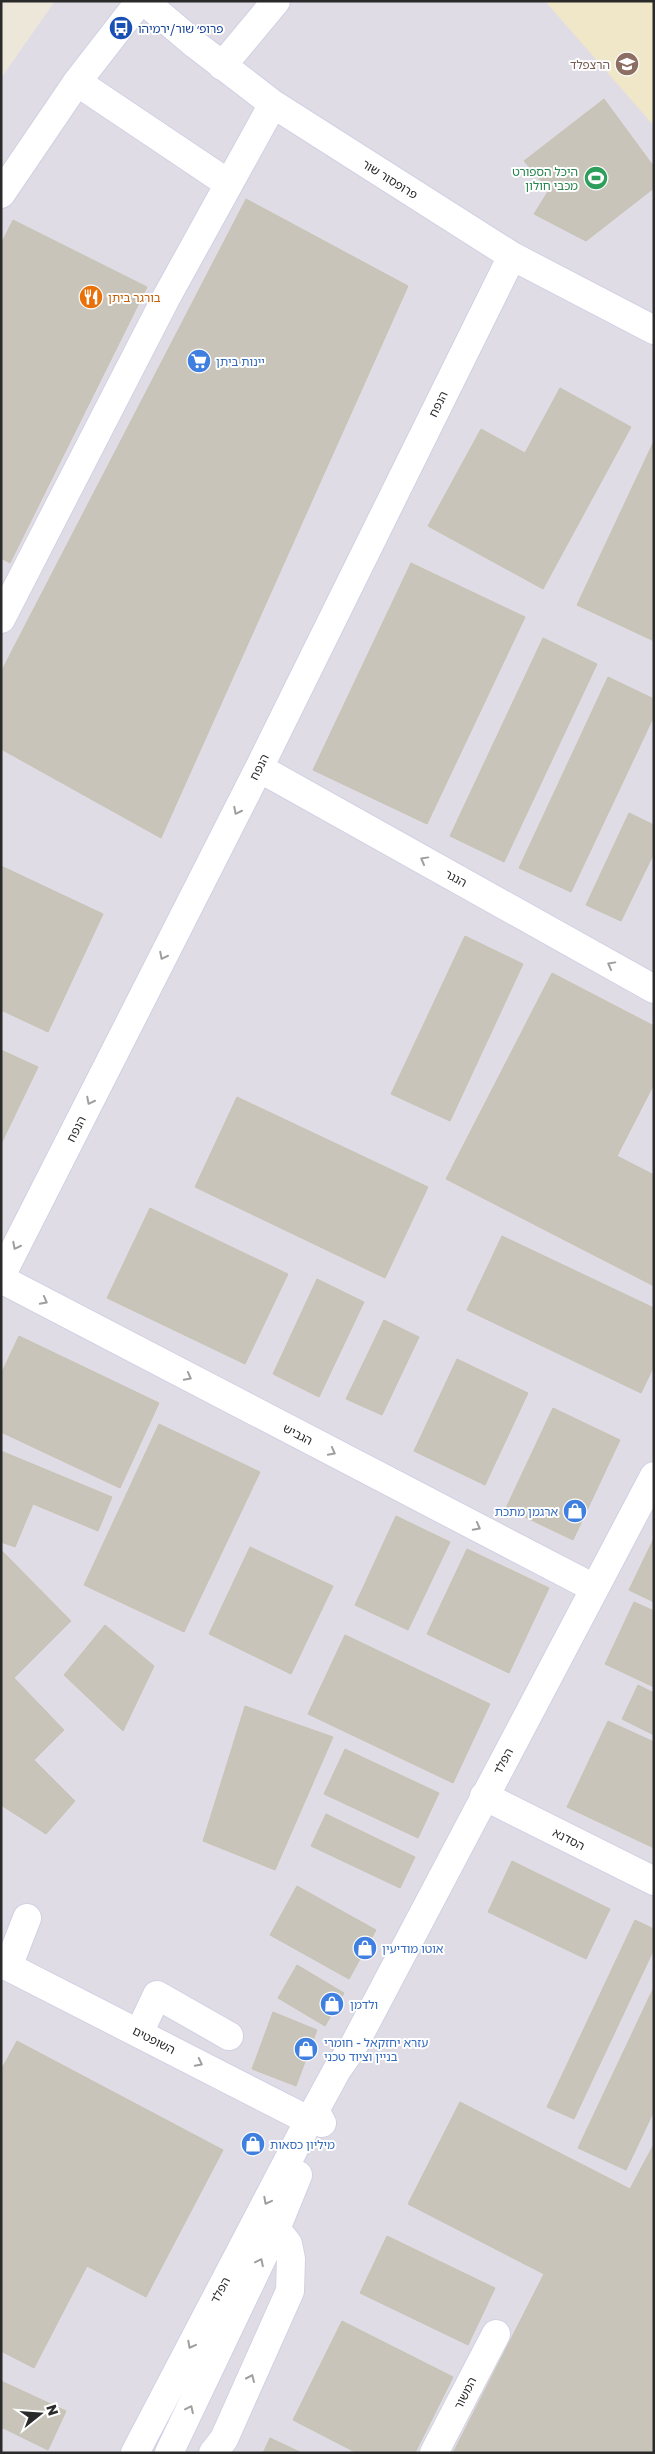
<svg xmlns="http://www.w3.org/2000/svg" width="655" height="2454" font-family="'Golos Text','Noto Sans Hebrew',sans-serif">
<rect width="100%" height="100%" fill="#ede7da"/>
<path fill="#dfdce5" d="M55,1H654V2453H1V78Z"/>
<path fill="#f0e7c9" d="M545,1H654V126Z"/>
<path fill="#c8c4ba" stroke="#c8c3b4" d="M604,99L654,167V188L586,241L534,214L549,190L524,161Z
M246,199L408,286L161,838L1,749V672Z
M13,220L147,287L10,563L1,558V244Z
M560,388L631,427L543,589L428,526L481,429L525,453Z
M654,441V641L577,605Z
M411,563L525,617L427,824L313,770Z
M543,638L597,664L504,862L450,836Z
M608,677L654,699V716L571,892L519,868Z
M629,813L654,825V853L621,921L586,905Z
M1,866L103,914L48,1032L1,1010Z
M465,936L523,964L450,1121L391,1094Z
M552,973L654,1026V1084L617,1156L654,1175V1286L446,1179Z
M1,1050L38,1067L1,1144Z
M237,1097L428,1187L385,1278L195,1187Z
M150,1208L288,1274L245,1364L107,1298Z
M502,1236L654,1308V1366L641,1393L467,1310Z
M317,1279L364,1302L319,1397L273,1374Z
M384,1320L419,1337L382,1415L346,1399Z
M19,1336L159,1403L120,1488L1,1432V1374Z
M457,1359L528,1393L485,1485L414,1451Z
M553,1408L620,1440L573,1540L506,1508Z
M159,1424L260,1472L184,1632L84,1585Z
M1,1451L112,1497L98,1531L33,1504L15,1547L1,1542Z
M396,1516L450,1542L408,1630L355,1605Z
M654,1538V1602L629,1590Z
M250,1547L333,1586L291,1674L209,1634Z
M467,1549L549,1588L509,1673L427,1634Z
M1,1550L71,1621L14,1678L64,1730L34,1760L75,1801L46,1834L1,1805Z
M634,1602L654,1611V1687L605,1664Z
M105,1625L154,1666L123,1731L64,1675Z
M345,1635L490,1704L453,1783L308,1714Z
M638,1685L654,1693V1735L622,1719Z
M245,1706L333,1737L275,1870L203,1841Z
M608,1721L654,1742V1848L567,1807Z
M345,1749L439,1793L418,1838L324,1794Z
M326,1814L415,1857L400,1888L311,1846Z
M512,1861L610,1909L586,1959L488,1912Z
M297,1886L376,1930L349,1979L270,1935Z
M635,1920L654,1929V1949L574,2119L547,2107Z
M297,1965L344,1993L325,2026L278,1998Z
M654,1987V2111L626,2170L578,2148Z
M273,2012L317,2030L296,2086L252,2069Z
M17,2041L223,2150L146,2297L87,2266L34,2368L1,2351V2070Z
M460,2102L630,2189L654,2144V2453H453L544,2274L408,2204Z
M387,2236L495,2288L468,2345L360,2293Z
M342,2321L453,2377L415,2453H357L293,2420Z
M1,2381L66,2411L48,2450L1,2427Z
M270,2438L302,2453H263Z"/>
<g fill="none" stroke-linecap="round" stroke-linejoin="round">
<g stroke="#d0d1e4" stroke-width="30">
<path id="minor" d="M144,1L196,45L273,104L512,256L654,330
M222,66L276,1
M77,82L229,184
M1,194L77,82L140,1
M1,619L166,298L273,104
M259,768L654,989
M1,1276L259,768L512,256
M1,1279L594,1588
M484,1796L654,1881
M1,1963L306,2119
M8,1967L27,1918
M139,2033L157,1995L229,2036
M313,2114L337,2070L353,2047L654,1476
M135,2453L306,2126L307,2117L317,2114L322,2123
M169,2453L276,2229L298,2175
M213,2453L224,2439L290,2291L291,2259L288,2244L276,2229
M434,2453L496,2334"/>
</g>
<use href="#minor" stroke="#fff" stroke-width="28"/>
</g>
<defs><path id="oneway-chevron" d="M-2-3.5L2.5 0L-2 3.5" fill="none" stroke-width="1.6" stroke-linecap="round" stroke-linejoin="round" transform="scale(1.25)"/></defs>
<g stroke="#9f9f9f">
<use href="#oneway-chevron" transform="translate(237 811) rotate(117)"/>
<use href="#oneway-chevron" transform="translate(424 860) rotate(-151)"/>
<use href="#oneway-chevron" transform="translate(163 956) rotate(117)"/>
<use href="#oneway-chevron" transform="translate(611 965) rotate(-151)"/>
<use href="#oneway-chevron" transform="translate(90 1101) rotate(117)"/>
<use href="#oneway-chevron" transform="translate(16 1246) rotate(117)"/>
<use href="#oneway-chevron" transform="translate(44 1301) rotate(28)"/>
<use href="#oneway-chevron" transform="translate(188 1377) rotate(28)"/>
<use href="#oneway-chevron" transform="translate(332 1452) rotate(28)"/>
<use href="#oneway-chevron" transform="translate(477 1527) rotate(28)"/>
<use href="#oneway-chevron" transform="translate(199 2063) rotate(27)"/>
<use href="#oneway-chevron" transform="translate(267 2201) rotate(118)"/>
<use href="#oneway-chevron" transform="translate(260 2262) rotate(-64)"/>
<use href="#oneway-chevron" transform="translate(191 2345) rotate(118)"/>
<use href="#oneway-chevron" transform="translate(251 2378) rotate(-66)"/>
<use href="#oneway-chevron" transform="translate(190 2409) rotate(-64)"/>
</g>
<defs>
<g id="bus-disc" transform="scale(1.25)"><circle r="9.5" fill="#1a4fb4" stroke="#fff"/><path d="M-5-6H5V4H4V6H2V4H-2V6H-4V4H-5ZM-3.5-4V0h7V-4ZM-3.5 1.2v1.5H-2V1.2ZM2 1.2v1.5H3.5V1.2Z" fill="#fff"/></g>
<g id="school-disc" transform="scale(1.25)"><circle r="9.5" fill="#8d6e63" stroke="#fff"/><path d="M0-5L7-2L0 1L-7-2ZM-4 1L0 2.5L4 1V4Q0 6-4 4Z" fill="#fff"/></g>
<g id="stadium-disc" transform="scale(1.25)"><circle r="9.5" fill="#2e9e5b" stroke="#fff"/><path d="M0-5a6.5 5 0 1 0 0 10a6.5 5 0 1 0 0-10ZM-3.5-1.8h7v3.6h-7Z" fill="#fff"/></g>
<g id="restaurant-disc" transform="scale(1.25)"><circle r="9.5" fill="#e8710a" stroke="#fff"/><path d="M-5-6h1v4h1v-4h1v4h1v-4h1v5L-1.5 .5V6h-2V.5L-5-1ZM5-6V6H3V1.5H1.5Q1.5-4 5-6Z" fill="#fff"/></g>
<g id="supermarket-disc" transform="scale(1.25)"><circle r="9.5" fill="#3f7fe0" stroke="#fff"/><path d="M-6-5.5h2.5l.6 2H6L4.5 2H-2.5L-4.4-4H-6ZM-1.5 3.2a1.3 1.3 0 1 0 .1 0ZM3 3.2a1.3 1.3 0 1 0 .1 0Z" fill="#fff"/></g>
<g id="shop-disc" transform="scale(1.25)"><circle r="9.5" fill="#3f7fe0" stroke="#fff"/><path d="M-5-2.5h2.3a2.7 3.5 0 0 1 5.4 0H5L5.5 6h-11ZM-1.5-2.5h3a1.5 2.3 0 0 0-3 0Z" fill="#fff"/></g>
</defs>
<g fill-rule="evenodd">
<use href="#bus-disc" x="121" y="28"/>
<use href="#school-disc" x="627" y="64"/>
<use href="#stadium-disc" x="596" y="178"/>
<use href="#restaurant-disc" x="91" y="297"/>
<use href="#supermarket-disc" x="199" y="361"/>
<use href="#shop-disc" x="575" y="1511"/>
<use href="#shop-disc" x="365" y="1948"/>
<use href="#shop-disc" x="332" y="2004"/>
<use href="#shop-disc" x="306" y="2049"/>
<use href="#shop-disc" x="253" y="2144"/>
</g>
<g text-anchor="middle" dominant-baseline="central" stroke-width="4" stroke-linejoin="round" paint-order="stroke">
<g font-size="12" fill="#164399" stroke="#fff" text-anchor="start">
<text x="138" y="28">פרופ׳ שור/ירמיהו</text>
</g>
<g font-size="12" fill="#785e54" stroke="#fff" text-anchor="end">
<text x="610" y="64">הרצפלד</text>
</g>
<g font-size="12" fill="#27864d" stroke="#fff" text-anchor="end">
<text x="578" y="171">היכל הספורט<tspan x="578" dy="14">מכבי חולון</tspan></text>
</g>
<g font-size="12" fill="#2a2a2a" stroke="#fff">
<text transform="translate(390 179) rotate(32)">פרופסור שור</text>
<text transform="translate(438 404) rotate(-64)">הנפח</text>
<text transform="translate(259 767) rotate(-63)">הנפח</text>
<text transform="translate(456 878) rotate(29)">הנגר</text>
<text transform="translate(76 1129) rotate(-63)">הנפח</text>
<text transform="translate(298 1434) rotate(28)">הגביש</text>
<text transform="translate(503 1761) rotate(-62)">הפלד</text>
<text transform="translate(569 1839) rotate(27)">הסדנא</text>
<text transform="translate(154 2040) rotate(27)">השופטים</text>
<text transform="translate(220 2290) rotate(-62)">הפלד</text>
<text transform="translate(465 2393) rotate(-63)">המשור</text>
</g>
<g font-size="12" fill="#c56008" stroke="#fff" text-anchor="start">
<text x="108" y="297">בורגר ביתן</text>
</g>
<g font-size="12" fill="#366cbe" stroke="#fff" text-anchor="start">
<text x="216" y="361">יינות ביתן</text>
<text x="558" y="1511" text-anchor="end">ארגמן מתכת</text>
<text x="382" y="1948">אוטו מודיעין</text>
<text x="350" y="2004">ולדמן</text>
<text x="324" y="2042">עזרא יחזקאל - חומרי<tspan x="324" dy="14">בניין וציוד טכני</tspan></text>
<text x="270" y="2144">מיליון כסאות</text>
</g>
</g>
<rect width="655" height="2454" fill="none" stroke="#2a2a2a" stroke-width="5"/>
<g transform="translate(40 2414) rotate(73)" stroke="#ffffff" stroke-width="4" paint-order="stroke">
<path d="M0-4L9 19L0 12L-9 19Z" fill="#2a2a2a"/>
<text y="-8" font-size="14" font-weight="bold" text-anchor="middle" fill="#2a2a2a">N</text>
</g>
</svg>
